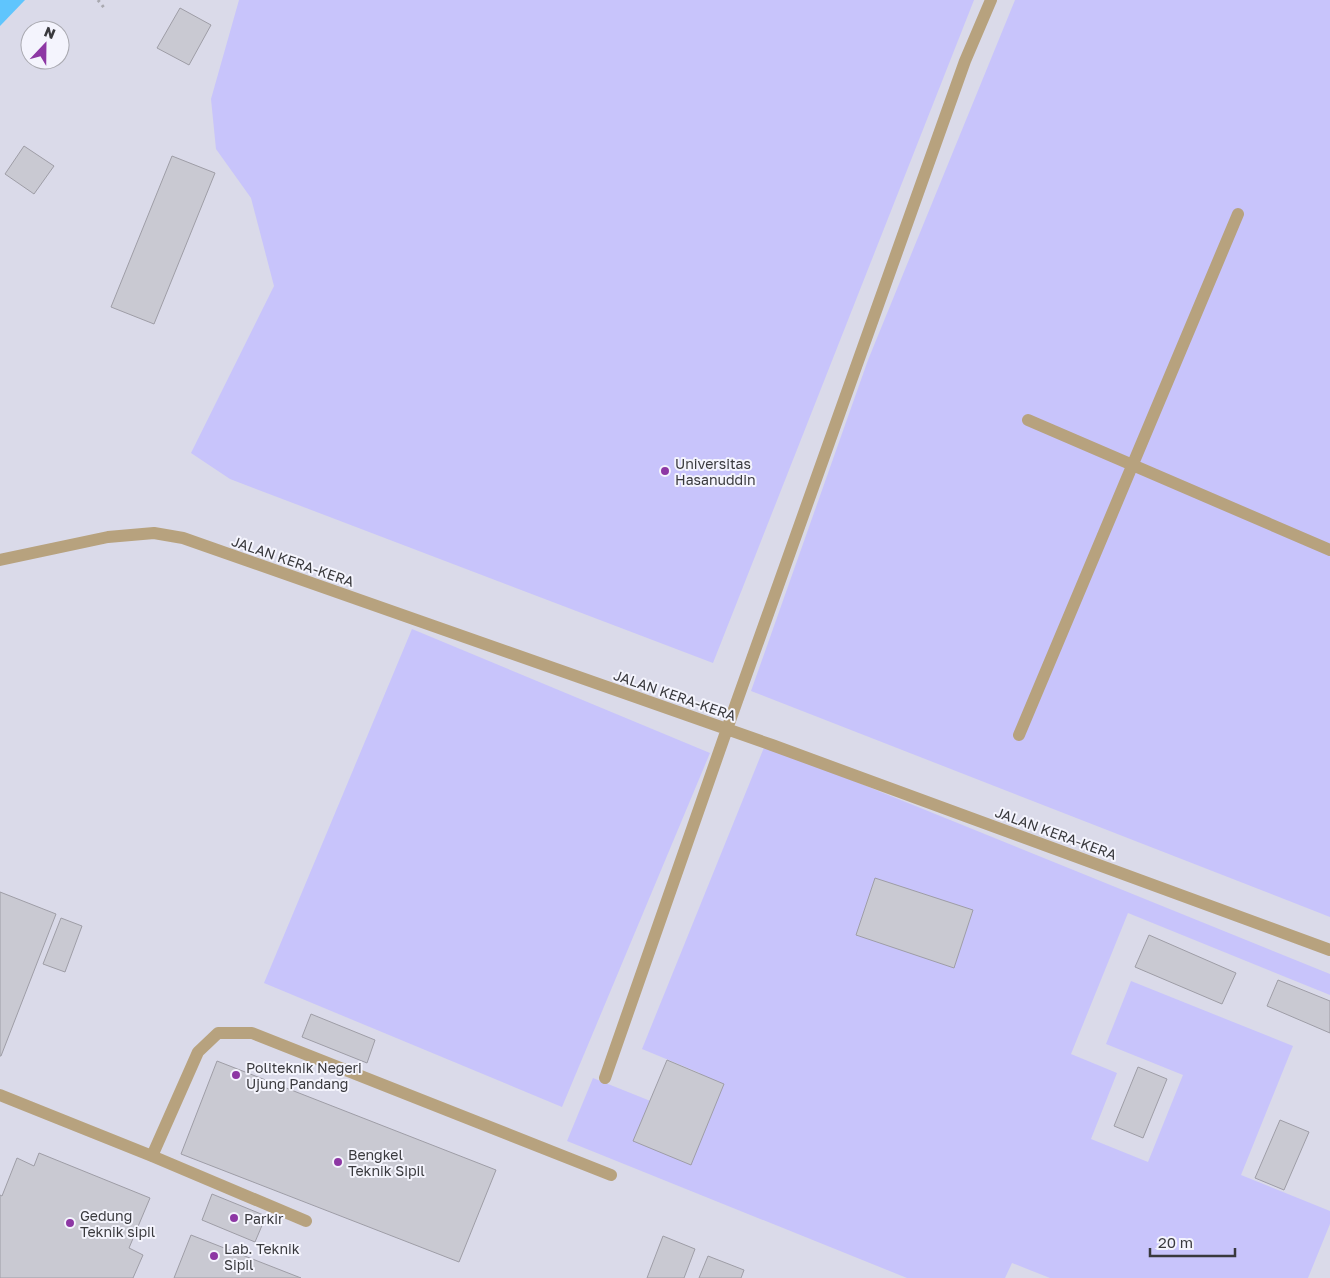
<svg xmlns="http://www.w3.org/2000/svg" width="1330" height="1278" font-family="'Golos Text',sans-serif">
<rect width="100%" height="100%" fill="#e7e7f0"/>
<path fill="#dadae9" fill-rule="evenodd" d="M0,0H1330V1278H0ZM30,30H60V60H30Z"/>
<path fill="#c8c4fb" d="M239,0H974L713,663L230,479L191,453L274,286L251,198L216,149L211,99Z
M1015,0H1330V917L751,691L868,360Z
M412,629L710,753L562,1107L264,983Z
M765,745L1330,974V995L1128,913L1071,1054L1117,1073L1091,1139L1148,1162L1183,1075L1106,1044L1131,981L1293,1046L1241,1175L1330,1211V1224L1308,1278H1050L1012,1263L1005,1278H907L567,1141L593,1078L683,1114L700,1073L642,1049Z"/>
<path fill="#5fc5fd" d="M0,0H25L0,26Z"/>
<path fill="#c9c9d2" stroke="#9e9da6" d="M180,8L211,25L189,65L157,48Z
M24,146L54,166L34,194L5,174Z
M172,156L215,173L154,324L111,307Z
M875,878L973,910L954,968L856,935Z
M0,892L56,914L1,1056H0Z
M61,918L82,926L65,972L43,964Z
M1149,935L1236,973L1222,1004L1135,967Z
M1278,980L1330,1001V1033L1267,1006Z
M311,1014L375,1040L367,1063L302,1037Z
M667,1060L724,1084L691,1165L633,1141Z
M217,1061L496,1170L459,1262L181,1154Z
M1138,1067L1167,1079L1143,1138L1114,1126Z
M1280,1120L1309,1132L1284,1190L1255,1178Z
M39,1153L150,1198L129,1248L143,1255L133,1278H0V1195L2,1196L17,1158L34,1166Z
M212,1194L266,1216L255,1242L202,1220Z
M191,1235L301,1278H174Z
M663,1236L695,1249L684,1278H647Z
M708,1256L744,1270L741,1278H699Z"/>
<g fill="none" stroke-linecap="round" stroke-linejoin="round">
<path stroke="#a9a9b0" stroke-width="3" stroke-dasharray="2.5 4" stroke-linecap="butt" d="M98,0L105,9"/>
<path stroke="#b7a27e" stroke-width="12" d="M1028,420L1330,550
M0,560L108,537L154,533L183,538L772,745L1330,950
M1019,735L1238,214
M605,1078L727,729L965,61L991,0
M0,1095L152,1156L306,1221
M152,1156L198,1052L218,1033H252L611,1175"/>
</g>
<g fill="#8d37a4" stroke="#f4f4fd" stroke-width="2">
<circle cx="665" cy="471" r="5"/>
<circle cx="236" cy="1075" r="5"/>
<circle cx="338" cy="1162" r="5"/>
<circle cx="234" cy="1218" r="5"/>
<circle cx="70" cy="1223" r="5"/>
<circle cx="214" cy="1256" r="5"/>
</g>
<g text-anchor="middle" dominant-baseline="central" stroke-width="4" stroke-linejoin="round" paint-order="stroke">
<g font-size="14" fill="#39393d" stroke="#f4f4fd" text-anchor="start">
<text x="675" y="463">Universitas<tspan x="675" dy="16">Hasanuddin</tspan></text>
<text x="246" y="1067">Politeknik Negeri<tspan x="246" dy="16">Ujung Pandang</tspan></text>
<text x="348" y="1154">Bengkel<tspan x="348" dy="16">Teknik Sipil</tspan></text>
<text x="80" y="1215">Gedung<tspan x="80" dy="16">Teknik sipil</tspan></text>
<text x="244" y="1218">Parkir</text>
<text x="224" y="1248">Lab. Teknik<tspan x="224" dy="16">Sipil</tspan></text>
</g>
<g font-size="14" fill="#39393d" stroke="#f4f4fd">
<text transform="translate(293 561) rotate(19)">JALAN KERA-KERA</text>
<text transform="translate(675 695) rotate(19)">JALAN KERA-KERA</text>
<text transform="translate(1056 833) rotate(20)">JALAN KERA-KERA</text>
</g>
</g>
<g transform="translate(45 45) rotate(22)"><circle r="24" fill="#f4f4fd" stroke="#a9a9b0"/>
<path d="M0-4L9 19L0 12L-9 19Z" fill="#8d37a4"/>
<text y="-8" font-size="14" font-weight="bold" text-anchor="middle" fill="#39393d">N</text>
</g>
<path d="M1150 1248v8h85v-8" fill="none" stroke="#39393d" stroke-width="2.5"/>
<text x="1158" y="1248" font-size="15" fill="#39393d" stroke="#f4f4fd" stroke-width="4" paint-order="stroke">20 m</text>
</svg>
